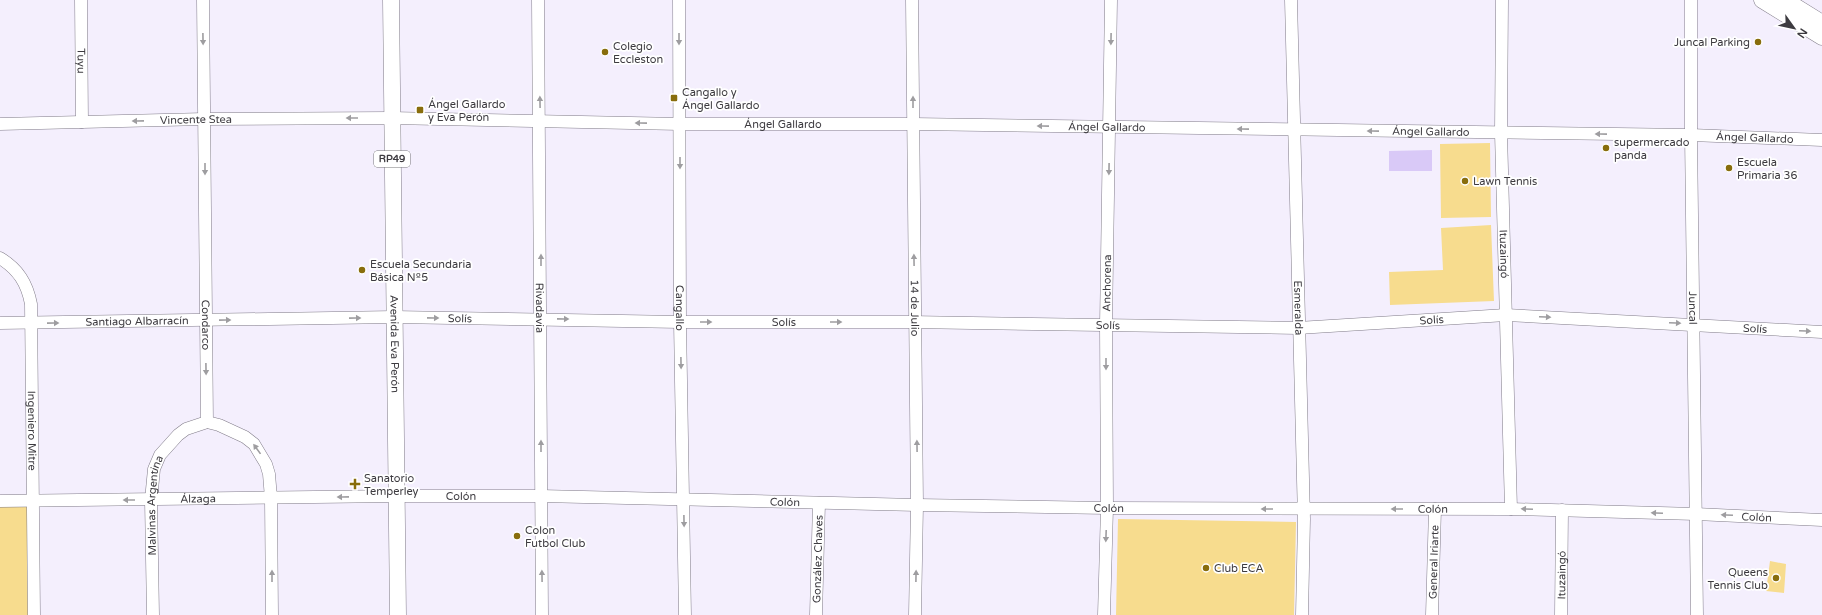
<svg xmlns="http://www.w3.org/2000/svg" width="1822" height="615" font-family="'Varela Round',sans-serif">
<rect width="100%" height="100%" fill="#f4effd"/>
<path fill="#f7dc8e" d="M1490,143L1491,217L1441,218L1440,144Z
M1491,225L1494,301L1390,305L1389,272L1443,270L1441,228Z
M0,501H33L34,615H0Z
M1118,519L1296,522L1294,615H1116Z
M1770,561L1786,564L1784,593L1766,591Z"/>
<path fill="#d9c9f7" d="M1432,150V171H1389V151Z"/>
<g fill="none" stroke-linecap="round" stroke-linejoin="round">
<g stroke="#817c89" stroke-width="13">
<g id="minor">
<path id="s1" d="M81,0L82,122"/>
<path id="s2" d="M203,0L207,422"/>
<path id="s3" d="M538,0L542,615"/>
<path id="s4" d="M679,0L680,322L685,615"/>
<path id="s5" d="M912,0L917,505L915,615"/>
<path id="s6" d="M1291,0L1304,519L1302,615"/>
<path id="s7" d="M1502,0L1501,133L1511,509"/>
<path id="s8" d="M1691,0V135L1697,615"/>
<path id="s9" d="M0,124L204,119L391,118L680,124H913L1691,135L1822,140"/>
<path id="s10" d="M0,258C18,269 27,283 31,304L34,615"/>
<path id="s11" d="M0,323L394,317L680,322H910L1298,328L1506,315L1822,332"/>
<path id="s12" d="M0,501L396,496H541L917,505L1107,508L1511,509L1696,514L1822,520"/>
<path id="s13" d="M153,615L151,500L154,469L160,455L178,435L186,429L207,422L219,425L245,437L254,444L266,464L269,474L271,498L272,615"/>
<path id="s14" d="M816,615L819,503"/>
<path id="s15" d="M1104,615L1107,508L1106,325L1111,0"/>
<path id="s16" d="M1432,615L1435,509"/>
<path id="s17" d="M1561,615L1562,510"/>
</g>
</g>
<g stroke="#817c89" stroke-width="17">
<g id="major">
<path id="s18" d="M391,0L398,615"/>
<path d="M1762,0L1822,37"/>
<path d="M1785,0L1822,23"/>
</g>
</g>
<use href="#minor" stroke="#fff" stroke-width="12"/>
<use href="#major" stroke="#fff" stroke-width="16"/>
</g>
<defs><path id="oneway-solid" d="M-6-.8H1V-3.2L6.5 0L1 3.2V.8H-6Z"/></defs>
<g fill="#9e9da0">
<use href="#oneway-solid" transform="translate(203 39) rotate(89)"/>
<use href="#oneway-solid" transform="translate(679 39) rotate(90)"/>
<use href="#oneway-solid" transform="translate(1111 39) rotate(91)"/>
<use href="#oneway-solid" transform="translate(540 102) rotate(-91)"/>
<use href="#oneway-solid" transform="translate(913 102) rotate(-90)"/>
<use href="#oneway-solid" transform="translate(352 118) rotate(180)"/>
<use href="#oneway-solid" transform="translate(138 121) rotate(179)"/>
<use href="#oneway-solid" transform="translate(641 123) rotate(-179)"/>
<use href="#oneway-solid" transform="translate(1043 126) rotate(-179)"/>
<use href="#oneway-solid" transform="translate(1243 129) rotate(-179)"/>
<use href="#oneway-solid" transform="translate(1373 131) rotate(-179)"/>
<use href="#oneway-solid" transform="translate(1601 134) rotate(-179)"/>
<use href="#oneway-solid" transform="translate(680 163) rotate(90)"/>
<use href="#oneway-solid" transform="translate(205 169) rotate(90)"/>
<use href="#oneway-solid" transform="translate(1109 169) rotate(91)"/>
<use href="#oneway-solid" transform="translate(541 260) rotate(-90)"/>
<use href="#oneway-solid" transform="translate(914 260) rotate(-91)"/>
<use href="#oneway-solid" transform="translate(1545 317) rotate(3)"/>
<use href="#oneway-solid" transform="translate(355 318) rotate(-1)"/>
<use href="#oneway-solid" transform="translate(433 318) rotate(1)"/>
<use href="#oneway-solid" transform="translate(563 319) rotate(1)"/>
<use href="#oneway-solid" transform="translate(225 320) rotate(-1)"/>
<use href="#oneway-solid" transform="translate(706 322)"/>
<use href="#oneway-solid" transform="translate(836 322)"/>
<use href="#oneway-solid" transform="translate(53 323) rotate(-1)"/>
<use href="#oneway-solid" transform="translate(1675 323) rotate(3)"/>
<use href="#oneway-solid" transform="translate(1805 331) rotate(3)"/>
<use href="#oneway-solid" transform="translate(681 363) rotate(89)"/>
<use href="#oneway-solid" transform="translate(1106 364) rotate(90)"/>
<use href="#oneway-solid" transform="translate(206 369) rotate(89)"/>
<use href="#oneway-solid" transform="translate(541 446) rotate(-90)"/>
<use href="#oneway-solid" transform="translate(917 446) rotate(-91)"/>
<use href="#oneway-solid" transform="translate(257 449) rotate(-126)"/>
<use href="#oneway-solid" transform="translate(343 497) rotate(179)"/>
<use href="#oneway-solid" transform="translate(129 500) rotate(180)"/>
<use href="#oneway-solid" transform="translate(1267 509) rotate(-180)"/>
<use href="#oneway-solid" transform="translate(1397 509) rotate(180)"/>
<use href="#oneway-solid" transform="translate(1527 509) rotate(-178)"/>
<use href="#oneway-solid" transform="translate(1657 513) rotate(-178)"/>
<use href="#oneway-solid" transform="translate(1727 515) rotate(-177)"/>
<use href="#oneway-solid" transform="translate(684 521) rotate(89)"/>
<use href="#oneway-solid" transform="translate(1106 536) rotate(92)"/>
<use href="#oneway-solid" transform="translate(272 576) rotate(-90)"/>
<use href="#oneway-solid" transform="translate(542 576) rotate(-91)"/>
<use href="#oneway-solid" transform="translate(916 576) rotate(-89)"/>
</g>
<g fill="#886d0c" stroke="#fff" stroke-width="1.5">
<circle cx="1758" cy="42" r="4"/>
<circle cx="605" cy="52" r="4"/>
<rect x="670" y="94" width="8" height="8" rx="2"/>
<rect x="416" y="106" width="8" height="8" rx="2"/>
<circle cx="1606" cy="148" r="4"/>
<circle cx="1729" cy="168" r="4"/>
<circle cx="1465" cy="181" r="4"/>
<circle cx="362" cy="270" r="4"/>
<path d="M353 478h4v4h4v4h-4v4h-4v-4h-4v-4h4z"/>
<circle cx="517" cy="536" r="4"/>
<circle cx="1206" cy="568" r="4"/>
<circle cx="1776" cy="578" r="4"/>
</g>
<g text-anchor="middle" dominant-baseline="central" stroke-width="3.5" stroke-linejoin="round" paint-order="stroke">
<rect fill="#fff" stroke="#777679" stroke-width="1" x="374" y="151" width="36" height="16" rx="3"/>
<g font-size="10" font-weight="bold" fill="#3d3b40">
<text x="392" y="159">RP49</text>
</g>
<g font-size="11" fill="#3d3b40" stroke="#fff" text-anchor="start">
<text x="1750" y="42" text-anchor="end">Juncal Parking</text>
<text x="613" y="46">Colegio<tspan x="613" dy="13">Eccleston</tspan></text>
<text x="682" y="92">Cangallo y<tspan x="682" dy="13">Ángel Gallardo</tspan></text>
<text x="428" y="104">Ángel Gallardo<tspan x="428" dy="13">y Eva Perón</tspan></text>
<text x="1614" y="142">supermercado<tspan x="1614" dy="13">panda</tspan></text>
<text x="1737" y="162">Escuela<tspan x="1737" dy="13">Primaria 36</tspan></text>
<text x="1473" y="181">Lawn Tennis</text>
<text x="370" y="264">Escuela Secundaria<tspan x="370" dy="13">Básica Nº5</tspan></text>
<text x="364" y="478">Sanatorio<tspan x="364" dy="13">Temperley</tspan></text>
<text x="525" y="530">Colon<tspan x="525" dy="13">Futbol Club</tspan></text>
<text x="1214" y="568">Club ECA</text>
<text x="1768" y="572" text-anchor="end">Queens<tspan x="1768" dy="13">Tennis Club</tspan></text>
</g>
<g font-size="11" fill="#3d3b40" stroke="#fff">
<text stroke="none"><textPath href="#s1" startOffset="61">Tuyu</textPath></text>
<text stroke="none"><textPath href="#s9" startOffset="196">Vincente Stea</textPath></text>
<text stroke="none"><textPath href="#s9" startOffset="783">Ángel Gallardo</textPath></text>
<text stroke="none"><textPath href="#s9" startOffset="1107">Ángel Gallardo</textPath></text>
<text stroke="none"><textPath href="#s9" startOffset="1431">Ángel Gallardo</textPath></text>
<text stroke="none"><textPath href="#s9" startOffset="1755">Ángel Gallardo</textPath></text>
<text stroke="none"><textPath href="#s7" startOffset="254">Ituzaingó</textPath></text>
<text stroke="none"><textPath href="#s15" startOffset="332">Anchorena</textPath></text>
<text stroke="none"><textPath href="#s3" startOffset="308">Rivadavia</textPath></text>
<text stroke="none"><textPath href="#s4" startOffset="308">Cangallo</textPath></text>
<text stroke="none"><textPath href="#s5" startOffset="308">14 de Julio</textPath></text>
<text stroke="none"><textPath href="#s6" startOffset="308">Esmeralda</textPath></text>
<text stroke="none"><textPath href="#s8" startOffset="308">Juncal</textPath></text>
<text stroke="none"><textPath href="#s11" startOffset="460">Solís</textPath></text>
<text stroke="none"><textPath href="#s11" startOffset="1432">Solís</textPath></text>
<text stroke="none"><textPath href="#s11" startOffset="137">Santiago Albarracín</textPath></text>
<text stroke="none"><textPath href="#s11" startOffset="784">Solís</textPath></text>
<text stroke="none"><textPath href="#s2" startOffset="325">Condarco</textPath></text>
<text stroke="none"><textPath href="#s11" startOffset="1108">Solís</textPath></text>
<text stroke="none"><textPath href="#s11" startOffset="1756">Solís</textPath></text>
<text stroke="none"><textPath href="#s18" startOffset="344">Avenida Eva Perón</textPath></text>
<text stroke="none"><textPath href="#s10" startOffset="184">Ingeniero Mitre</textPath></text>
<text stroke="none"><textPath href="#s12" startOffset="461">Colón</textPath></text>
<text stroke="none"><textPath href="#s12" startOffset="198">Álzaga</textPath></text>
<text stroke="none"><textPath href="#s12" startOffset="785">Colón</textPath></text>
<text stroke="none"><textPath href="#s13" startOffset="110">Malvinas Argentina</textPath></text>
<text stroke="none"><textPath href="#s12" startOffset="1109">Colón</textPath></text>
<text stroke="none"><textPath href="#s12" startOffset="1433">Colón</textPath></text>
<text stroke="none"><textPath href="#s12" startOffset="1757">Colón</textPath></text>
<text stroke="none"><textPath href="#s14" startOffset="56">González Chaves</textPath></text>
<text stroke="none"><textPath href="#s16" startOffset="53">General Iriarte</textPath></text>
<text stroke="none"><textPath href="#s17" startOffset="40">Ituzaingó</textPath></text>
</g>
</g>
<g transform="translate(1794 28) rotate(123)" stroke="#ffffff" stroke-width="3" paint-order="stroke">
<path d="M0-3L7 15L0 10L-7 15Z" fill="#3d3b40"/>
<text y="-6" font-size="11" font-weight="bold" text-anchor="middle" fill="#3d3b40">N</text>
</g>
</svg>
